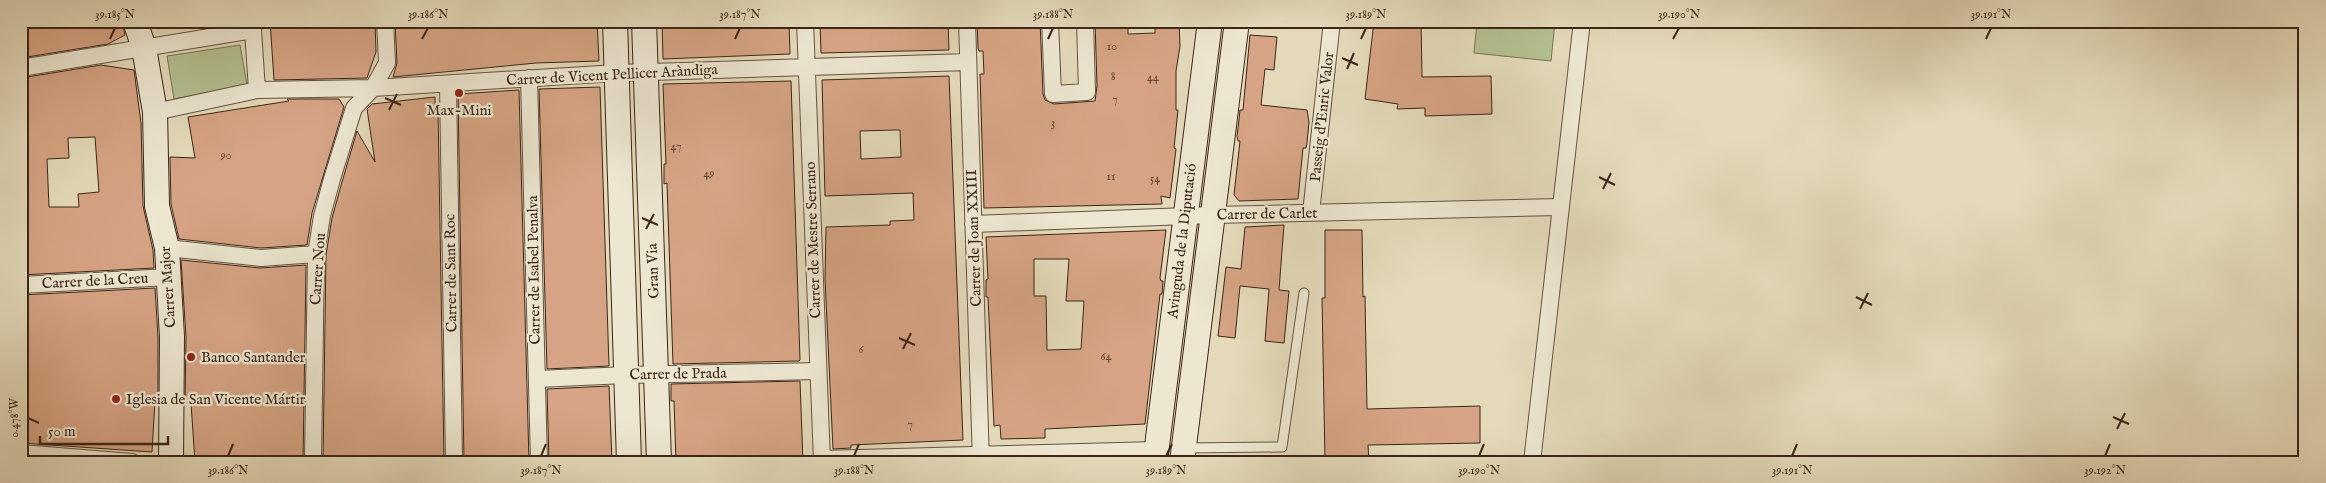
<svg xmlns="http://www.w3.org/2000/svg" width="2326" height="483" font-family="'IM FELL English',serif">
<rect width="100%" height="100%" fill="#e4daba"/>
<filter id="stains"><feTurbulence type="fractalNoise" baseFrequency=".004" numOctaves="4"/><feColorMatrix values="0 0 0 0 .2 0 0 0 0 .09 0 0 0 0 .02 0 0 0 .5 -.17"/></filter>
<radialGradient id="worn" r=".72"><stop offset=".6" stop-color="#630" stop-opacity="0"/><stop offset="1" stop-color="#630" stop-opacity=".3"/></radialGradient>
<path fill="#b4c090" stroke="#787354" d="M1477,21H1555L1551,61L1474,53Z
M240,45L247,85L174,99L167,56Z"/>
<path fill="#d6a484" stroke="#3c2619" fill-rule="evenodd" d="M21,21H122L125,35L108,44L21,58Z
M270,21H375L376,52L367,78L274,80Z
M395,21H597L599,61L536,63L393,77L397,63Z
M662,21H789L790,54L663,59Z
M820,21H948L949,50L821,53Z
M977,21H1040L1043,94L1045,100L1054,104L1095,101L1097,86L1095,21L1128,23V34L1155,33V21H1179L1180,46L1176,71V110H1178L1174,148L1176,149L1170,198L1161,196L1162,204L984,208L980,74H984L983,51H979L978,48Z
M1374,21H1421L1422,77L1491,76L1492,114L1425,116V108L1397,109L1398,104L1365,99Z
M1250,35L1277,37L1274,70L1265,69L1261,105L1307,110L1309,122L1307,143L1306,148H1303L1298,199L1239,201L1234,195L1240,141H1238L1237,136L1239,120L1240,110H1243Z
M101,65L134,70L141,123L143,206L153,250L154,268L21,275V78ZM95,137L99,192L78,194L79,207H49L47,159L69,158L68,138Z
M949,76L963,440L851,445V448L833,449L825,279L826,227L890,225V221L914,220L913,193L825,196L822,80ZM894,130H900L901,157L861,159L860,131Z
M791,81L800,360L799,361L673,364L667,183L664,184V164H666L663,84Z
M600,87L609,366L547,369L539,89Z
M519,90L529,462H464L458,94Z
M435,97V111L438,109L444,462H323L326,255L332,218L342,182L357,131L375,162L367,109L372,104Z
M287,99H339L344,107L312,213L307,245L261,248L179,239L171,204L170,159V157L195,158L188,117L289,101Z
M1284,225L1279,290L1289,291L1284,343L1265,341L1269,289L1240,286L1235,338L1218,336L1226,267L1241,269L1245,227Z
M1166,230L1160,278L1161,281H1163L1162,294H1160L1145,424L1045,429V438L1001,439L1000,425L994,426L988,297H986V280L988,279L986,237ZM1034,259H1069L1066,301H1084L1081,349L1047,350L1046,296H1034Z
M1325,230H1362L1363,297L1365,296L1367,409L1480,406V443L1368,445L1369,462H1325L1322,298H1325Z
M181,260L260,268L306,265L303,462H195L191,403H185L186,337Z
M155,288L158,337V401L155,400L152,452L21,443V295Z
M800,381L803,462H676L674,401H671V384Z
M609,386L612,462H549L547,389Z"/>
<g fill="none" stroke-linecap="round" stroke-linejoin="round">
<g stroke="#665341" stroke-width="11">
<path id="lane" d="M1186,448L1282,447L1304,293"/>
</g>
<g stroke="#665341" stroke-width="18">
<path id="street" d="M254,21L253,30L257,90
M805,21L822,462
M967,21L981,462
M1050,21L1053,94L1087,92L1085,21
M21,68L253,30
M529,78L539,462
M448,84L454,462
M155,112L257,90L373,88L617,73L968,62
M1311,213L1332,21
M973,224L1213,215L1561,207
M167,248L261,258L316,254
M21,285L169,277
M537,379L626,375L818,371
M21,453L132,462
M821,459L1156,450
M313,462L316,254L322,216L332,179L354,108L373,88L387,63L385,21
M1532,462L1582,21"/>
</g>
<g stroke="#3c2619" stroke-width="26">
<path id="secondary" d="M135,21L144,48L155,112L157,206L167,248L172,337L171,462
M615,21L629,462
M644,21L659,462
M1155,462L1210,21
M1182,462L1237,21"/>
</g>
<use href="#lane" stroke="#ede7d2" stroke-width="9"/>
<use href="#street" stroke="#ede7d2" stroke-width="16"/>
<use href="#secondary" stroke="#ede7d2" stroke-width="24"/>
</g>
<path fill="none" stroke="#3c2619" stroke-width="2" d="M110,39L115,28M422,39L428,28M735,39L740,28M1048,39L1053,28M1361,39L1366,28M1673,39L1679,28M1986,39L1991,28M1342,58L1358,65M1347,69L1354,53M385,98L401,105M389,110L397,94M1599,177L1615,185M1603,189L1611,173M642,218L658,225M646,229L654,214M1856,297L1872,305M1860,309L1868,293M899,338L915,345M903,349L911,333M2113,417L2129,424M28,418L39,423M2117,429L2125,413M228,456L233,444M541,456L546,444M854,456L859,444M1166,456L1172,444M1479,456L1484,444M1792,456L1797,444M2105,456L2110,444"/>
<g fill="#8f2418" stroke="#ede7d2" stroke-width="2">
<circle cx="459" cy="93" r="5"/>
<circle cx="191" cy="357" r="5"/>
<circle cx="116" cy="399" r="5"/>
</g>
<g text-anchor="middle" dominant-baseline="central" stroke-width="4.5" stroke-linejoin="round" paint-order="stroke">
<g font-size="12" fill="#624634">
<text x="1112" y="46">10</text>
<text x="1113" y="76">8</text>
<text x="1153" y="77">44</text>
<text x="1115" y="99">7</text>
<text x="1053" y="122">3</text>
<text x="676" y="146">47</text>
<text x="226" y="155">90</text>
<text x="709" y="173">49</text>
<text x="1111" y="176">11</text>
<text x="1155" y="178">54</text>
<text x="861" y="349">6</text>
<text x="1106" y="356">64</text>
<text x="910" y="424">7</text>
</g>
<g font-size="15" fill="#3c2619" stroke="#ede7d2">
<text transform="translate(612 75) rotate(-3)">Carrer de Vicent Pellicer Aràndiga</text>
<text transform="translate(1322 117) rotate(-84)">Passeig d'Enric Valor</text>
<text transform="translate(1267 214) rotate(-1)">Carrer de Carlet</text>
<text transform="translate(974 238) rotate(-92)">Carrer de Joan XXIII</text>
<text transform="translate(813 240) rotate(-92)">Carrer de Mestre Serrano</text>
<text transform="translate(1182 241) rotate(-83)">Avinguda de la Diputació</text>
<text transform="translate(318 269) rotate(-86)">Carrer Nou</text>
<text transform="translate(534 270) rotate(-91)">Carrer de Isabel Penalva</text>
<text transform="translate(653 271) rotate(-92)">Gran Via</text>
<text transform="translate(451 273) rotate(-91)">Carrer de Sant Roc</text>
<text transform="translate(95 281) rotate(-3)">Carrer de la Creu</text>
<text transform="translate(168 287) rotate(-94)">Carrer Major</text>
<text transform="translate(678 374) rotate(-1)">Carrer de Prada</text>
</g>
<g font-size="15" fill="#3c2619" stroke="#ede7d2" text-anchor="start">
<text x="459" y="110" text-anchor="middle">Max-Mini</text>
<text x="201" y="357">Banco Santander</text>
<text x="126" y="399">Iglesia de San Vicente Mártir</text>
</g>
</g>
<rect width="2326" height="483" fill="none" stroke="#e4daba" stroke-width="55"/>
<path d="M40 436v8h128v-8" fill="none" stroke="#3c2619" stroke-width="2.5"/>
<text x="48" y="436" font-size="15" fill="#3c2619" stroke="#ede7d2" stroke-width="4" paint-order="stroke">50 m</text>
<rect x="28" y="28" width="2270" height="428" fill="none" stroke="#3c2619" stroke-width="2"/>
<g font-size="12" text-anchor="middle" fill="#3c2619">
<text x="115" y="18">39.185°N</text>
<text x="428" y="18">39.186°N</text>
<text x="740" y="18">39.187°N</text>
<text x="1053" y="18">39.188°N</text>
<text x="1366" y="18">39.189°N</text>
<text x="1679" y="18">39.190°N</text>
<text x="1991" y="18">39.191°N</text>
<text transform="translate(14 418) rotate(-90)" y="4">0.478°W</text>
<text x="228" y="474">39.186°N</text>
<text x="541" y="474">39.187°N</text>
<text x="854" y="474">39.188°N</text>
<text x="1166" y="474">39.189°N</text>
<text x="1479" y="474">39.190°N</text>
<text x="1792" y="474">39.191°N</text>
<text x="2105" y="474">39.192°N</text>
</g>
<rect width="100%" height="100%" filter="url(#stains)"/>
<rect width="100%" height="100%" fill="url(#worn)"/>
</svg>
